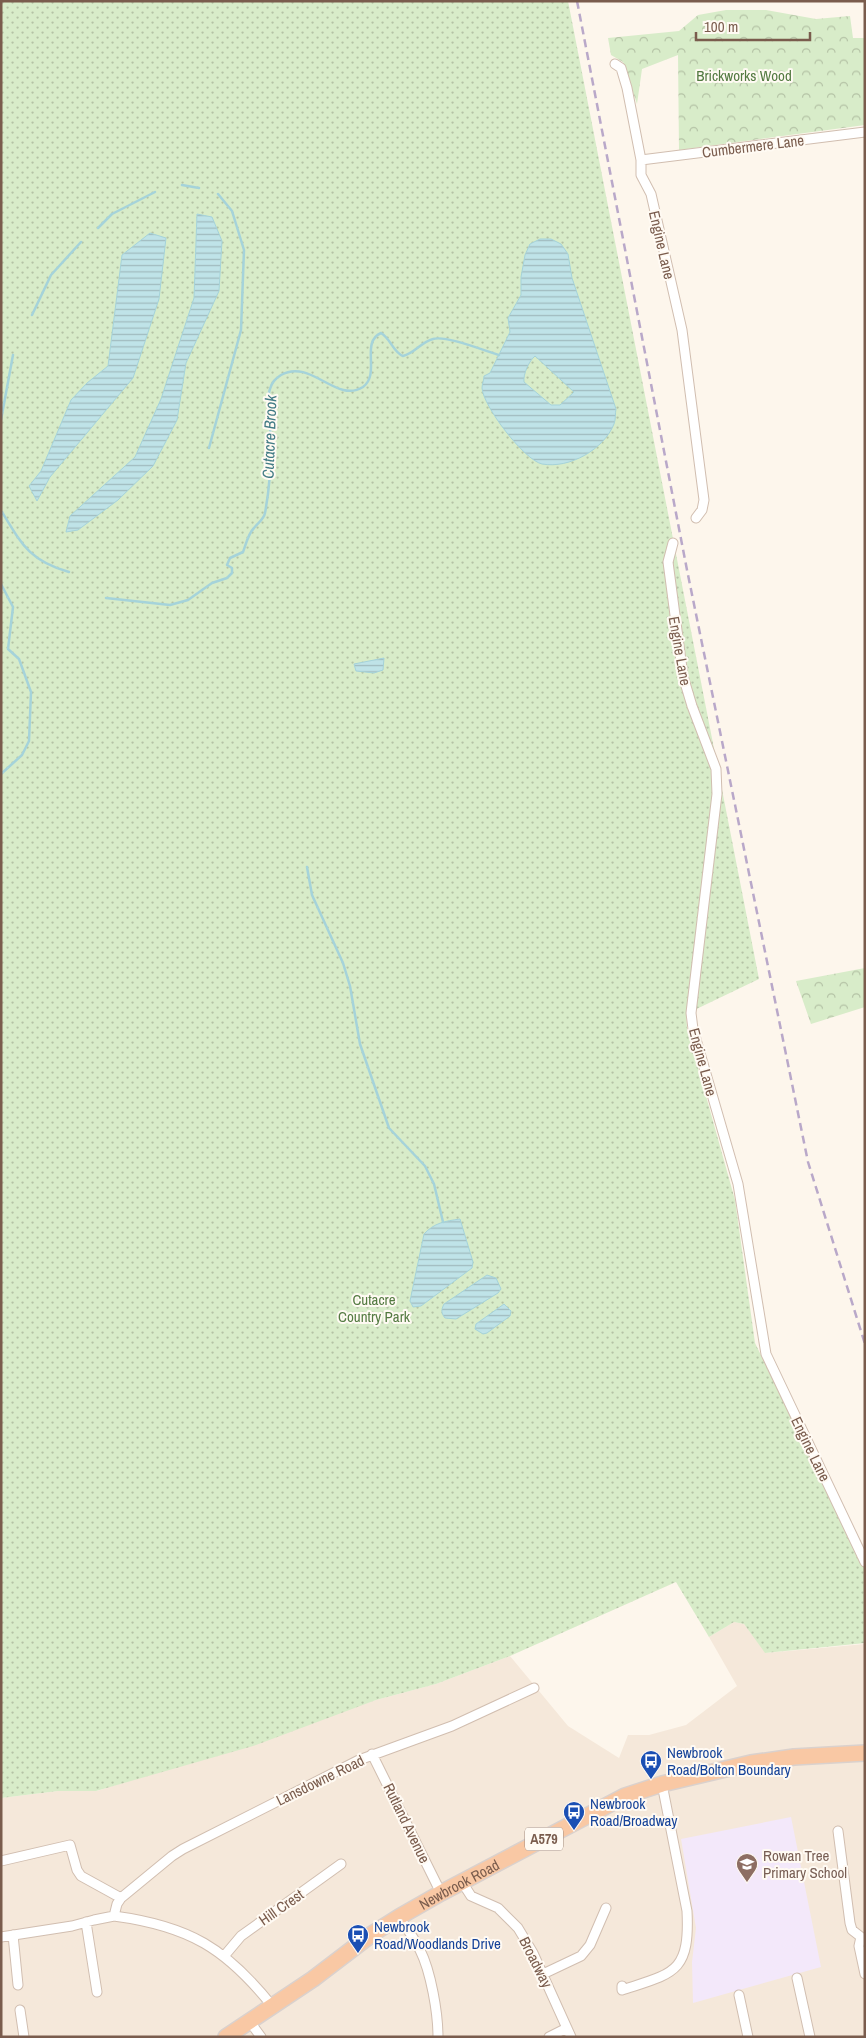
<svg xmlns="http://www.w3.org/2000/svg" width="866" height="2038" font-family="'Archivo Narrow',sans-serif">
<defs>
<pattern id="forest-crowns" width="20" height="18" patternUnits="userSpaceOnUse" patternTransform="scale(1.25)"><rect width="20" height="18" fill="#d8ecc9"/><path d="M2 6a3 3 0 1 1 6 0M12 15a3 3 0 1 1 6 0" fill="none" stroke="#b4c2a5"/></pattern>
<pattern id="park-dots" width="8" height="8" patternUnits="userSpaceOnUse" patternTransform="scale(1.25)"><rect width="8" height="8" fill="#d8ecc9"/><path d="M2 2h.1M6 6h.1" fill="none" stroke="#b4c2a5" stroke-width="1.8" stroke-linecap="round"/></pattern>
<pattern id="water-rules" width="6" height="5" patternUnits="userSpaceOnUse" patternTransform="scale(1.25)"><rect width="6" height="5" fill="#bfe3e8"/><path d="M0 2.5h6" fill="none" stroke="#a0bbbe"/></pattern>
</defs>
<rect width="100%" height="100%" fill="#fdf6ec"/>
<path fill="#f5e8da" d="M734,1622L744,1624L766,1653L865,1644V2037H1V1798L58,1791H97L376,1700L436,1684L510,1656L568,1726L619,1758L628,1735H649L686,1725L737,1686L709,1637Z"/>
<path fill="#f3e8fa" d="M791,1817L821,1967L693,2003L692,1962L696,1928L681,1839Z"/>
<path fill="url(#forest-crowns)" d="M726,10H766L816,19L850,16L853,38H865V125L679,150L678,55L642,69L637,104L623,62L611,55L608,38L679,31L698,15Z
M865,968V1007L811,1024L796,981Z"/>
<path fill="url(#park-dots)" d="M1,1H568L759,979L686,1014L687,1028L735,1200L755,1343L865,1567V1643L765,1653L744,1624L734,1622L709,1637L676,1582L510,1656L436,1684L376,1700L253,1746L96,1791H58L1,1798Z"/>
<path fill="url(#water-rules)" stroke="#a5d3da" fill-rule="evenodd" d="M197,214L212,217L222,241L219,291L186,363L177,420L153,466L118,500L78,530L66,532L70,516L135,457L161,399L194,298Z
M150,233L166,238L159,299L133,378L50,477L37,501L29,486L41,471L71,400L87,383L108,366L122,255Z
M540,239H551L561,244L568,254L572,278L616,409C615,413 616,419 614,424C604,449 570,469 542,464C524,460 483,406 482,388C482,384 484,380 484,376L490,373L510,332L508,318L521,295V277L525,255L530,244ZM535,356L574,392L560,405H551L524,382C523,374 529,361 535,356Z
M384,658L383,670L374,673L356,671L354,664Z
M460,1219L473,1262L472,1268L421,1306L413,1307L410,1301L424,1234C434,1223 445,1221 460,1219Z
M487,1275L496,1278L501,1289L498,1293L456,1319L445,1318C441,1313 441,1310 444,1304Z
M504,1304L511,1311L510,1316L487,1333L483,1334L475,1329L476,1324Z"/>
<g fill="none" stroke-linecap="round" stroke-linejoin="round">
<path stroke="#a5d3da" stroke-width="2.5" d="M182,185L199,188
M98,228L112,214L155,192
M32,315L51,275L81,242
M1,420L13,355
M209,448L241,330L244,250L232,211L218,194
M2,512C22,545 30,561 69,572
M1,584L13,607L8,649L19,659L31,692L29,741L22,755L1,774
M106,598L170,605L188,600L212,583L227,578L232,573V568L227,565L230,558L243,552C246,544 248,534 254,528C258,523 264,519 265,513C269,492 271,463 271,442C271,427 265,402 270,389C272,382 275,379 281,375C311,358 336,404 363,387C381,374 360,342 381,333C391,339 393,352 403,356C415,353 421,342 433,339C446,335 485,351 499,355
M307,867L312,895L343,963L350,986L360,1044L389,1128L425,1166L434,1184L443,1222"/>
<g stroke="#d1beb0" stroke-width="11">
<path id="minor" d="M615,64L621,68L627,88L641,160V175L651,194L682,330L704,500L702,510L696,518
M641,160L865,132
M673,543L668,562L683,676L692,706L716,769L717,794L691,1013L693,1029L738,1184L766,1354L865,1562
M372,1754L441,1893
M838,1831L850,1923L852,1930L861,1937
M1,1861L70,1845L77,1870L81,1876L121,1898L117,1904L114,1916C189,1926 226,1948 273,2007
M462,1882L471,1896L498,1908L518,1928L533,1953L571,2037
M121,1898L172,1856L183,1849L359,1760L452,1726L534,1688
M399,1917C406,1927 414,1938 420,1950C431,1972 438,2013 438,2037
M86,1922L97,1992
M13,1935L18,1985
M1,1937L72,1926L94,1920L114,1916
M861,1937L859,1946L865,1974
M225,1955L241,1936L341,1864
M543,1974L581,1956L590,1945L606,1908
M797,1978L810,2037
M622,1986V1990C674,1973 690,1973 687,1911L662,1784
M739,1995L748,2037
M20,2010L24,2037
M250,2022L261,2037
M549,2037L567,2028"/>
</g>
<g stroke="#dad1cd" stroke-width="18">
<g id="trunk">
<path id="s1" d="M226,2037L313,1979L372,1934L399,1917L441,1893L625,1796L662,1784L751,1763L794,1757L865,1753"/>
</g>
</g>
<use href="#minor" stroke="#fff" stroke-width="9"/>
<use href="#trunk" stroke="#f9c8a4" stroke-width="15"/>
<path stroke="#b9a8c9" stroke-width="2.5" stroke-dasharray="8 5" stroke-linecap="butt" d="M577,1L687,570L808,1162L865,1344"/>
</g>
<defs>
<g id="bus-pin" transform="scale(1.125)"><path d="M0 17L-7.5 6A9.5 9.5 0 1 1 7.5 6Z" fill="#1a4fb4" stroke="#fffaf3"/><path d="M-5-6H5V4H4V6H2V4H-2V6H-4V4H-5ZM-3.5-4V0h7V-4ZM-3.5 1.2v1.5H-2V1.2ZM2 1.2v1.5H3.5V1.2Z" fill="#fff"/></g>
<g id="school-pin" transform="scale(1.125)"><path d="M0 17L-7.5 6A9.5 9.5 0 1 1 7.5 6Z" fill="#8d6e63" stroke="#fffaf3"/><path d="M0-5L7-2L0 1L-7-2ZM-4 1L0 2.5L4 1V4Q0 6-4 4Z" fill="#fff"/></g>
</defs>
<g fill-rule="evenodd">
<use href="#bus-pin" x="651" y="1761"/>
<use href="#bus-pin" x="574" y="1812"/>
<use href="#school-pin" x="747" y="1864"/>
<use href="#bus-pin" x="358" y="1935"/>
</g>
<g text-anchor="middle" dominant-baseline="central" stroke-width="4" stroke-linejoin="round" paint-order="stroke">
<rect fill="#fffaf3" stroke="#a28b7f" stroke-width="1" x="525" y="1827.5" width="38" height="23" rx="4"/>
<g font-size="14" font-weight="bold" fill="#7a5c4d">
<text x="544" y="1839">A579</text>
</g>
<g font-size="15" fill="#537a41" stroke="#fffaf3">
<text x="744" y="75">Brickworks Wood</text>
<text x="374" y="1299">Cutacre<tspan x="374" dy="17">Country Park</tspan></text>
</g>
<g font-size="15" fill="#7a5c4d" stroke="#fffaf3">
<text transform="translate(753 146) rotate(-7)">Cumbermere Lane</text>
<text transform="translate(662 245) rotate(77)">Engine Lane</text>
<text transform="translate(680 651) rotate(80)">Engine Lane</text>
<text transform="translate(703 1062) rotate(75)">Engine Lane</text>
<text transform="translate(811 1449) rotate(64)">Engine Lane</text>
<text transform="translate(320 1780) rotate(-26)">Lansdowne Road</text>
<text transform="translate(407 1823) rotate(64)">Rutland Avenue</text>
<text stroke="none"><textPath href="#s1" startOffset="279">Newbrook Road</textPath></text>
<text transform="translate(281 1907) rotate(-35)">Hill Crest</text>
<text transform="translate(536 1962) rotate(63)">Broadway</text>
</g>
<g font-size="15" fill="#164399" stroke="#fffaf3" text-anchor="start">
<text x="667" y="1752">Newbrook<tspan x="667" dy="17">Road/Bolton Boundary</tspan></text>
<text x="590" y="1803">Newbrook<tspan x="590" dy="17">Road/Broadway</tspan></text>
<text x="374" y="1926">Newbrook<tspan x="374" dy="17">Road/Woodlands Drive</tspan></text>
</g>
<g font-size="15" fill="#785e54" stroke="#fffaf3" text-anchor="start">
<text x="763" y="1855">Rowan Tree<tspan x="763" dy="17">Primary School</tspan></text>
</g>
<g font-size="16" font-style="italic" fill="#437c86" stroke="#fffaf3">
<text transform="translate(269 437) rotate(-88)">Cutacre Brook</text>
</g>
</g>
<rect width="866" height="2038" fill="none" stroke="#7a5c4d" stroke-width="5"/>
<path d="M696 32v8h114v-8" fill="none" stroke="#7a5c4d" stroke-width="2.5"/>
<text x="704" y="32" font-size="15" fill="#7a5c4d" stroke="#fffaf3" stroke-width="4" paint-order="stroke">100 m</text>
</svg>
